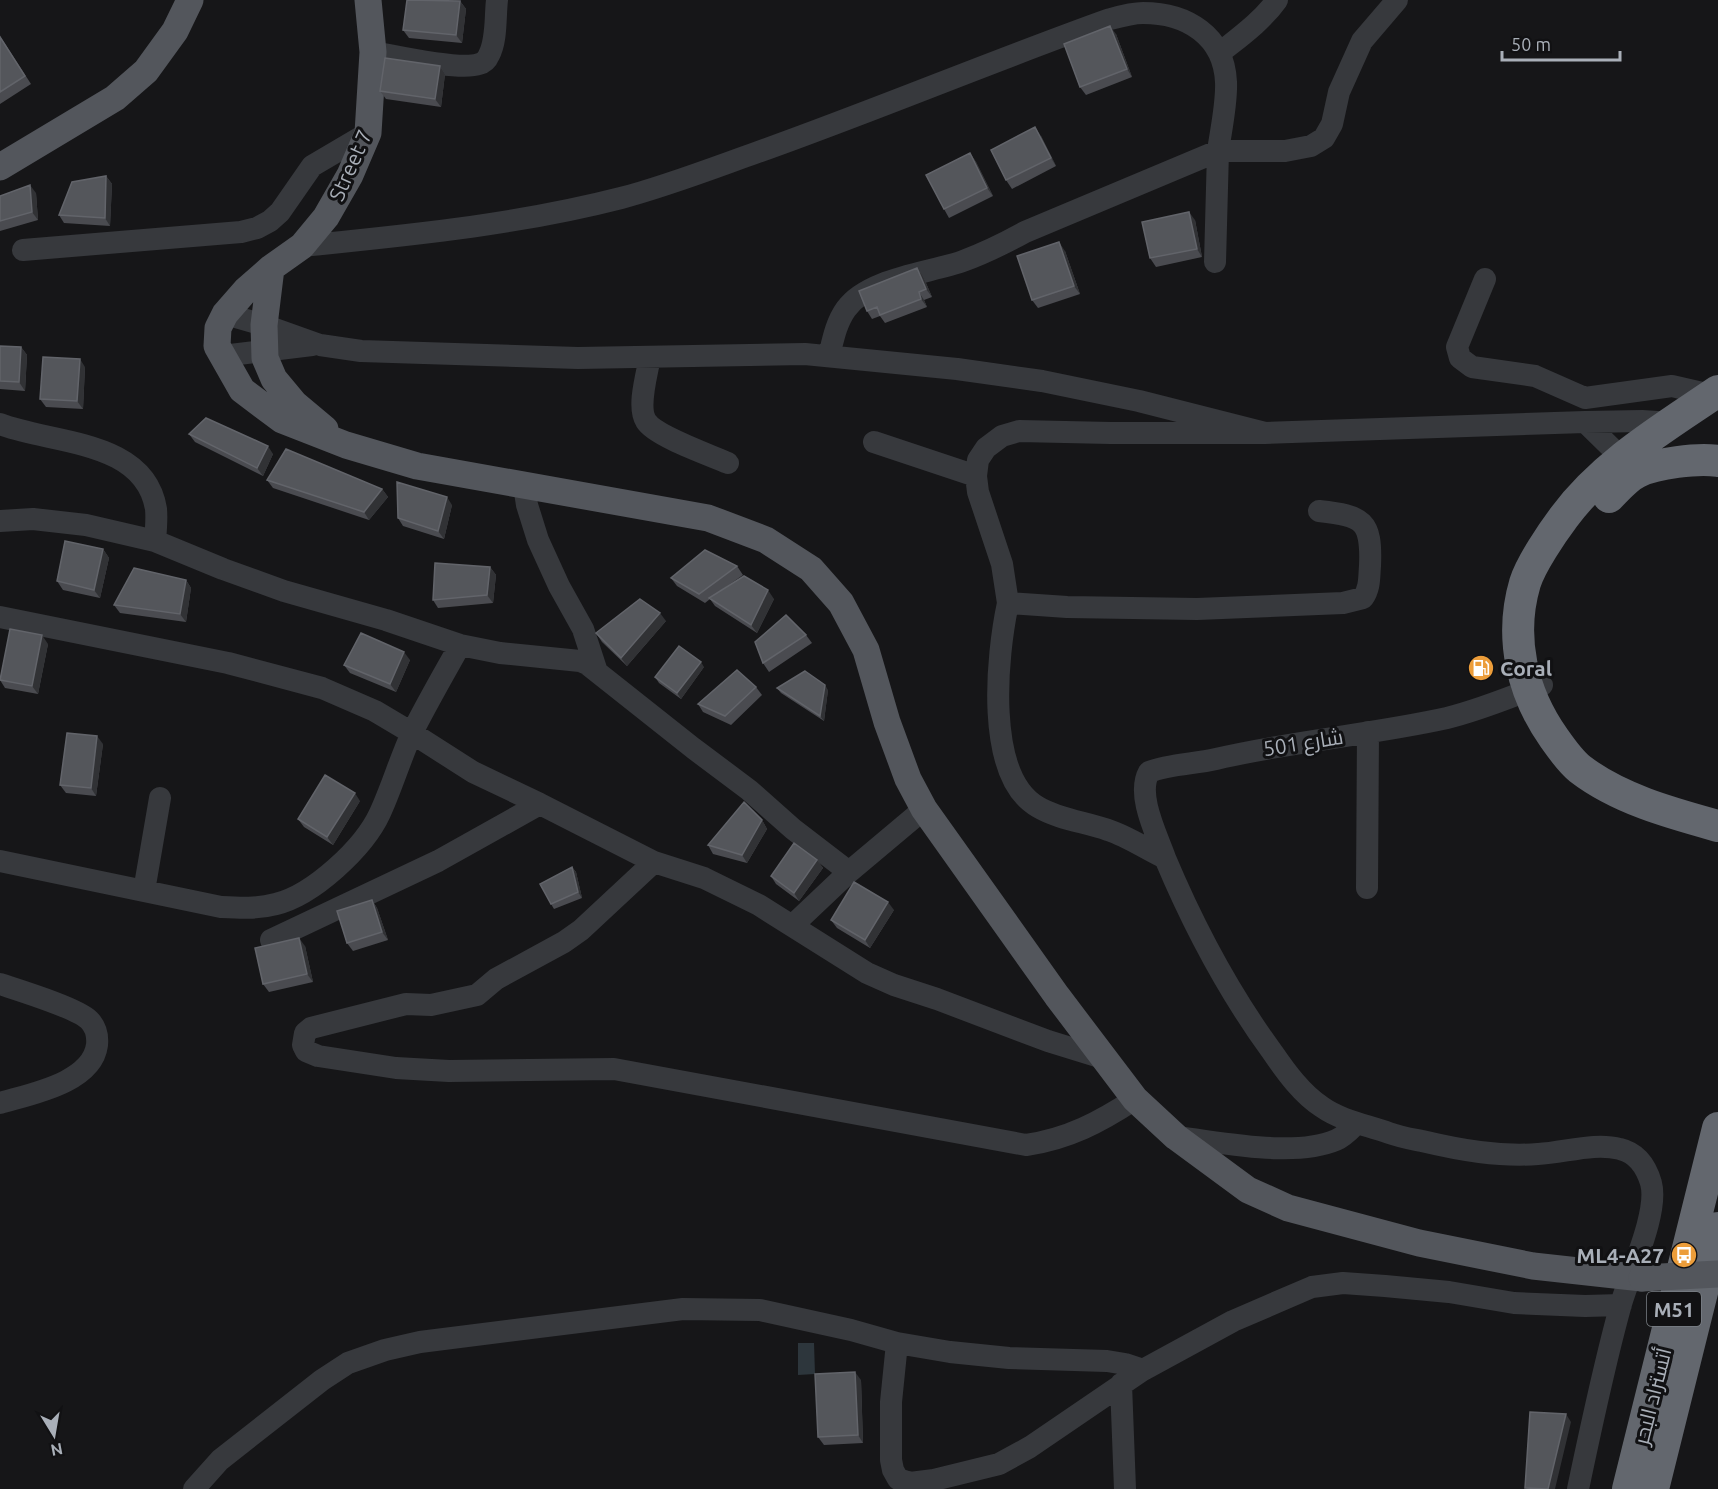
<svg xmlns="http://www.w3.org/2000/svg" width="1718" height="1489" font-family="Ubuntu,Cairo,sans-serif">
<rect width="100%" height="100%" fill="#161618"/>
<path fill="#2d363c" d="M798,1343H814L815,1374L798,1375Z"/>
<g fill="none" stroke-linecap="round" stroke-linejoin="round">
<path stroke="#37393d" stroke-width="22" d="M373,52C396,56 460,71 479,64C484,63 487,60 489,55C497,40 495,17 497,0
M1221,52C1241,36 1262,21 1277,0
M302,246C409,235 516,225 621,198C667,186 713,168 758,152C876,110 990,62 1107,20C1118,17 1131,13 1143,13C1187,13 1224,36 1226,82C1227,103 1221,130 1218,151H1285L1311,146L1324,138L1332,124L1339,92L1362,41L1397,0
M23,250L241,232L257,228L270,221L280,212L312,166L368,133
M1485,279L1457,347L1460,358L1472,367L1535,376L1585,398L1672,386L1711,395
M225,314L264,325L320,345L361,351L578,358L805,354L957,369L1042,381L1139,401L1265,433
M222,356L312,345
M829,356C833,340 836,323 846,309C868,278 930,273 963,261C985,253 1005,243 1025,232L1218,151L1215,262
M650,357C647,374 637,407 646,421C655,436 710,455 728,463
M1585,422L1633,469
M0,424C51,444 145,439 156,509C157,519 156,530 155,541
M874,442L976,476
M524,485L527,505L538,540L559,586L583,629L596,669
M1319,511C1363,516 1372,520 1370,566C1369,578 1370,588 1363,598L1343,603L1197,609L1067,607L1008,603C997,654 984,776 1038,807C1058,819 1085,822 1108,830C1127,836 1146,849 1165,858C1194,927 1229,993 1273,1053C1286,1072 1302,1094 1322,1107C1342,1121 1367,1125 1389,1133C1400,1137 1412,1139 1422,1141C1460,1150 1499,1157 1538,1154C1564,1153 1594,1142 1620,1149C1637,1153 1646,1166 1651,1183C1659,1212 1630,1273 1621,1304C1604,1365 1591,1427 1578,1489
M0,521L33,519L86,525L155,541L223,569L284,591L386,620L460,645L500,653L580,661L587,664L693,748L749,790L793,829L849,872L924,809
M1008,603L1002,564L978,492L976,476L978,460L986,448L1002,436L1019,431L1111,433H1265L1585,422L1642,421L1672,423
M0,617L228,663L322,688L375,711L412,733L473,772L540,804L654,862L704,878L759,905L867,973L894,985L937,999L1048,1041L1103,1058
M1165,858C1157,835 1136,795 1149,772C1169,764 1194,764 1216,759C1292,741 1370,735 1447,718C1480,710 1511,697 1542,685
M0,861L221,907C240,908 257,909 276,904C313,895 364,848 380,813C392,787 400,759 412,733C427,703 444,674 460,645
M654,862L581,930L564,942L496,979L477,995L431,1005L406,1004L311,1028L305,1033L303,1045L306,1051L318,1056L396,1068L449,1071L614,1069L1026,1145C1068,1139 1100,1122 1135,1099
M1367,888L1368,732
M144,891L160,798
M793,925L849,872
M271,940L438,861L540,804
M0,984C18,990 77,1008 89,1020C96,1027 98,1035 97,1045C92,1083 30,1094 0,1103
M1176,1137C1221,1142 1294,1158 1336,1140C1344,1137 1351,1129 1357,1123
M897,1343L891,1402V1460L893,1470L898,1479L910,1483L934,1480L999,1464L1030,1447L1143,1370L1233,1321L1312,1287L1343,1283L1385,1286L1449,1292L1514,1303L1585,1306L1621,1305
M1121,1384L1125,1489
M194,1489L220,1460L322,1380L348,1363L385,1350L420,1342L683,1309L760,1310L851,1330L897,1343L950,1352L1009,1358L1107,1361L1125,1364L1143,1370"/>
<path stroke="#53565c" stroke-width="27" d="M368,0L373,52L368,133L350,175L326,217L302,246L271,268L246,290L225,314L218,328L217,346L242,390L282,420L346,445L417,466L708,518L766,540L811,569L841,603L866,650L887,722L908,779L924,809L1057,996L1135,1099L1176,1137L1248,1190L1288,1208L1419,1243L1533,1266L1642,1278
M0,167L115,98L146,71L175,31L190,0
M271,268L264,325L265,358L274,379L294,403L325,429"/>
<path stroke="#63676e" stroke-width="32" d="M1718,391C1664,428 1604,463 1564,517C1552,533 1531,564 1525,583C1509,637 1522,693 1554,738C1561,748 1570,761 1580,769C1619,799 1671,813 1718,826
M1609,497C1617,489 1627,477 1638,472C1656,463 1698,458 1718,461
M1628,1489L1718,1128
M1653,1489L1718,1228"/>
<path stroke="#53565c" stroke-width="27" d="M1642,1278L1718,1274"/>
</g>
<path fill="#4a4b50" d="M460,1L466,9L462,43L409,38L403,30Z
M1116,34L1132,77L1086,95L1080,87Z
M0,36L31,84L0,104Z
M440,66L445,74L441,107L386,99L380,91Z
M1041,136L1056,166L1012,189L1006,180Z
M970,153L976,162L993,196L949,218L944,209Z
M106,176L112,184L110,226L64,223L59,215Z
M36,193L38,220L0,231V196Z
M1195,220L1202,257L1156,267L1150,258Z
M1065,251L1080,294L1038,308L1032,300Z
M917,268L923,276L932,297L924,300L927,307L885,323L880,316L872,319L867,311Z
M0,346L21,347L27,355L25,391L0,389Z
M85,367L83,409L46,407L40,399Z
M189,434L273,454L263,476L195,442Z
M267,480L382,489L388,497L369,520L273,488Z
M452,505L444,539L403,526L398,518Z
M103,549L109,558L100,598L63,590L57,581Z
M737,566L743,575L723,589L774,599L757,633L715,606L710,599L705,603L677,586L671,578Z
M490,567L496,575L493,603L438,608L433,600Z
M186,580L191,588L186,622L120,613L114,605Z
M666,621L627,666L602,642L596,633Z
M806,635L812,643L769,672L763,663Z
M48,644L38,694L5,688L0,680Z
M410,660L396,692L350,673L344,665Z
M704,667L681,699L659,683L655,677Z
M756,687L762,695L731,725L703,712L698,704Z
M777,688L828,690L824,721L781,693Z
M103,744L96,796L66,793L60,785Z
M360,801L333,845L304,827L298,819Z
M762,820L767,829L747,863L713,854L708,845Z
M817,860L823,868L799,901L776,884L771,876Z
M572,867L576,872L582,898L554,909L551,904Z
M372,900L377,908L388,940L353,951L347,943Z
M894,910L870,948L837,928L831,920Z
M305,946L313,982L269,992L263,984Z
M861,1380L863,1443L824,1445L818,1437Z"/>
<path fill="#313235" d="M460,1L466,9L462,43L456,35Z
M1110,26L1116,34L1132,77L1127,69Z
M440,66L445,74L441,107L435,99Z
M1035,127L1041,136L1056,166L1051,158Z
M970,153L976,162L993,196L987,188Z
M106,176L112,184L110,226L105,218Z
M30,185L36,193L38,220L32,212Z
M1189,212L1195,220L1202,257L1197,249Z
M1059,242L1065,251L1080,294L1074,286Z
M917,268L923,276L932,297L926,289Z
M919,292L924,300L927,307L921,299Z
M21,347L27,355L25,391L19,382Z
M80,359L85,367L83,409L77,401Z
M268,446L273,454L263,476L257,468Z
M382,489L388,497L369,520L364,512Z
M447,497L452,505L444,539L438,531Z
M103,549L109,558L100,598L94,590Z
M490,567L496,575L493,603L487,595Z
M186,580L191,588L186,622L180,614Z
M768,590L774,599L757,633L751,625Z
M660,613L666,621L627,666L621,658Z
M42,635L48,644L38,694L32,686Z
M404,652L410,660L396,692L390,684Z
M701,662L704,667L681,699L677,693Z
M825,685L828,690L824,721L820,716Z
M97,736L103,744L96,796L91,788Z
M355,793L360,801L333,845L327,837Z
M762,820L767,829L747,863L742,855Z
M817,860L823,868L799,901L794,893Z
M572,867L576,872L582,898L578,892Z
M372,900L377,908L388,940L382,932Z
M888,902L894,910L870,948L865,940Z
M299,938L305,946L313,982L307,974Z
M855,1372L861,1380L863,1443L858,1435Z
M1566,1414L1571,1422L1555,1489H1548Z"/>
<path fill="#54565b" stroke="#62646a" stroke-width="1.5" d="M407,0L460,1L456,35L403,30Z
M1110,26L1127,69L1080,87L1064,44Z
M0,37L25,76L0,92Z
M385,58L440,66L435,99L380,91Z
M1035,127L1051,158L1006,180L991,150Z
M970,153L987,188L944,209L926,175Z
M106,176L105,218L59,215L72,182Z
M30,185L32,212L0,221V196Z
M1189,212L1197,249L1150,258L1142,222Z
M1059,242L1074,286L1032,300L1017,256Z
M917,268L926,289L919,292L921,299L880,315L877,307L867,311L859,291Z
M0,346L21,347L19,382L0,381Z
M43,357L80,359L77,401L40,399Z
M206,418L268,446L257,468L189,434Z
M286,449L382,489L364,512L267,480Z
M397,482L447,497L438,531L398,518Z
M65,541L103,549L94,590L57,581Z
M705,550L737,566L699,594L671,578Z
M435,563L490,567L487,595L433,600Z
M134,568L186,580L180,614L114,605Z
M744,576L768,590L751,625L709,598Z
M640,599L660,613L621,658L596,633Z
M786,615L806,635L763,663L755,642Z
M10,629L42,635L32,686L0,680Z
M361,633L404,652L390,684L344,665Z
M679,646L701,662L677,693L655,677Z
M737,670L756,687L725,716L698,704Z
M805,671L825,685L820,716L777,688Z
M67,733L97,736L91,788L60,785Z
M325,775L355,793L327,837L298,819Z
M744,802L762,820L742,855L708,845Z
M794,843L817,860L794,893L771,876Z
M572,867L578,892L551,904L540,884Z
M854,882L888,902L865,940L831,920Z
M372,900L382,932L347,943L337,911Z
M299,938L307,974L263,984L255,948Z
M855,1372L858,1435L818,1437L815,1374Z
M1530,1412L1566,1414L1548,1489L1525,1488Z"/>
<defs>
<g id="fuel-disc" transform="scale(1.35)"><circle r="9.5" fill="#ec9d3a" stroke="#111113"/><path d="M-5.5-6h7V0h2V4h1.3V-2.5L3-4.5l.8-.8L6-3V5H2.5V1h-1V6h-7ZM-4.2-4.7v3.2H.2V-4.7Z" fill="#fff"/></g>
<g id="bus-disc" transform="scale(1.35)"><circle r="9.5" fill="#ec9d3a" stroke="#111113"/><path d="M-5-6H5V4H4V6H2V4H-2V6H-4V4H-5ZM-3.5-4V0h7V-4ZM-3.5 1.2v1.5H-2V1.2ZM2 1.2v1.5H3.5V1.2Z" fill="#fff"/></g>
</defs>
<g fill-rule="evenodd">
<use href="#fuel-disc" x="1481" y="668"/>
<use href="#bus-disc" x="1684" y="1255"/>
</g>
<g text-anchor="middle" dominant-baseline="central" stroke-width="6" stroke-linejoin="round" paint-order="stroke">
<rect fill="#111113" stroke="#7b8086" stroke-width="1.5" x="1647" y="1292" width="54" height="34" rx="4.5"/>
<g font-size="20" font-weight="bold" fill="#a9afb8">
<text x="1674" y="1309">M51</text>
</g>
<g font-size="21" fill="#a9afb8" stroke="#111113">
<text transform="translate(350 165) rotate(-66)">Street 7</text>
<text transform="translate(1303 742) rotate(-9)">شارع 501</text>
<text transform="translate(1652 1396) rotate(-76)">أتستراد البحر</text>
</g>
<g font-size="21" font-weight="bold" fill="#a9afb8" stroke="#111113" text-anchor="start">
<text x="1500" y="668">Coral</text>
<text x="1664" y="1255" text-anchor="end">ML4-A27</text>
</g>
</g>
<g transform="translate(54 1435) rotate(169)" stroke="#111113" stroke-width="4.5" paint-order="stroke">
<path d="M0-4.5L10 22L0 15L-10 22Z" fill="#a9afb8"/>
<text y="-9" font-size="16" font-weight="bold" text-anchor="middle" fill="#a9afb8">N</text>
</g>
<path d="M1502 51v9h118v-9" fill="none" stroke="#a9afb8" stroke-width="3"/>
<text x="1511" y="51" font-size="18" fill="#a9afb8" stroke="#111113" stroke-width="4.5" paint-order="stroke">50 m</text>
</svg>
